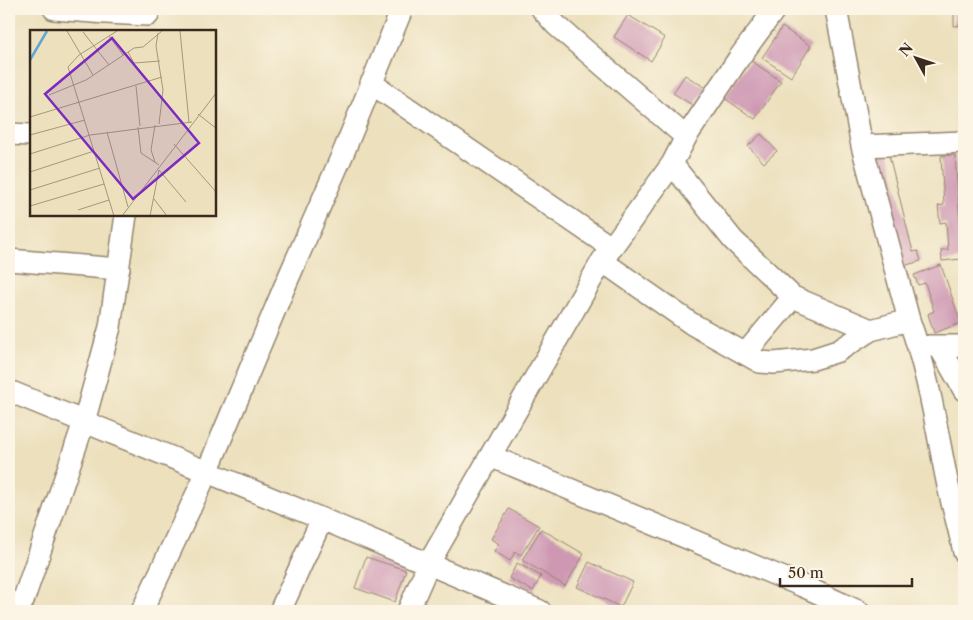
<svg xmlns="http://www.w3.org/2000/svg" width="973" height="620" font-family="'Libre Caslon Text',serif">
<rect width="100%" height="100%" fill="#fcf5e5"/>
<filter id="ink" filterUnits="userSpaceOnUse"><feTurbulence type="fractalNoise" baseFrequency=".02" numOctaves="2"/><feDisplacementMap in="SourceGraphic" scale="10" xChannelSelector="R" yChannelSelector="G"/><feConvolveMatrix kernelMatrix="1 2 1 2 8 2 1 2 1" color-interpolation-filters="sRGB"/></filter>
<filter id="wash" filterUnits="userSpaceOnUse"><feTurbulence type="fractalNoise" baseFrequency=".0096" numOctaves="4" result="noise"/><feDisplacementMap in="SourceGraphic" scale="20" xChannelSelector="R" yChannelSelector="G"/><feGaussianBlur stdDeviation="1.12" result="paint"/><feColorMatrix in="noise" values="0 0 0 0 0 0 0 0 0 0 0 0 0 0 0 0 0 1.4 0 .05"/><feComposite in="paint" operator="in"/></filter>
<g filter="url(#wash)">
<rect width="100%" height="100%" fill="#ece0bd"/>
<g id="blocks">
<path fill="#ce98b3" d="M954,9H964V25L954,26Z
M628,15L665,38L651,61L614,37Z
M782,27L811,46L791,77L762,58Z
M750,60L781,81L755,119L724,98Z
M685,75L706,88L694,106L673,93Z
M761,134L777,151L764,163L748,146Z
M888,151L913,252L918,251L921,261L903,266L875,154Z
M955,155L960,223H964V237H959L961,259L942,261L941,250H948L946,222L940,223L938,206L944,205L941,156Z
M941,265L961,323L934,333L928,314L934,311L925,283L918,285L914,275Z
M509,509L539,526L521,555L515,552L510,561L494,551L499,544L491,539Z
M541,529L584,554L565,586L522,560Z
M366,557L406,570L395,602L355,588Z
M589,562L633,582L621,607L577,587Z
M517,563L541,576L533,591L509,578Z"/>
</g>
</g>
<g filter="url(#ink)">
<use href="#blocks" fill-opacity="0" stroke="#94856e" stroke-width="1"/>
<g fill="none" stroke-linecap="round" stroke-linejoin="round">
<g stroke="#94856e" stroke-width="24">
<path id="minor" d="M54,9L106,13L148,15
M542,9L556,25L686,137
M836,9L862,146L909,320C928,372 936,426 947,481C952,505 959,528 964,552
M371,83L612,248
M9,134L31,135
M862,146L964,142
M672,164L733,240L793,297L871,330
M9,260L119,269
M602,261L692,324L760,362L774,363L813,359L838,351L871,330L909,320
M929,346H964
M939,346L964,390
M745,354L793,297
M9,391L322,519L540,611
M490,456L805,587L858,611
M23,601L84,422L110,327L126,215
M142,611L207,472L284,288L344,151L402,9
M280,611L322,519
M408,611L429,563L602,261L672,164L686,137L739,58L775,9"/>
</g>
<use href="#minor" stroke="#fff" stroke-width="21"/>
</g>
</g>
<g transform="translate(30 30)">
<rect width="186" height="186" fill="#ece0bd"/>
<path fill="none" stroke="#62a6d7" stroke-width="2.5" d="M0,30L17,1"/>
<path fill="none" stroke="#a5977d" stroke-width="1" d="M37,1L63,45M150,1L159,92M53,2L79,35M128,3L126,16L133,60L129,94M79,6L93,25M98,22L104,33L130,31M106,56L110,96M19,65L56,50L104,18L113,17L132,1M168,84L187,99M0,87L132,47M125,95L121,120L125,132M108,97L111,123L129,135M77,102L98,177M0,105L55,90M144,114L187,163M0,124L60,105L162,92M129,140L156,172M0,142L64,121M0,160L70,138M124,169L137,186M0,176L74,154M48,180L79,170M84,186L38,37L49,25L87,1M92,186L187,62M120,186L129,140"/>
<path fill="#7b2cbf" fill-opacity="0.15" stroke="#7b2cbf" stroke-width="2.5" d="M82,8L169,113L103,169L15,64Z"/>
<rect width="186" height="186" fill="none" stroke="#3b2a1e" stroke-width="2.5"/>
</g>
<rect width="973" height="620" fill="none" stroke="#fcf5e5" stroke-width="30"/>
<g transform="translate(916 58) rotate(310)" stroke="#fcf5e5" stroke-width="4" paint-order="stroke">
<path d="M0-4L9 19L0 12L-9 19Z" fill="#3b2a1e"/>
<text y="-8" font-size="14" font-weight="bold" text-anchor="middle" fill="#3b2a1e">N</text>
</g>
<path d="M780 578v8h132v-8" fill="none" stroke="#3b2a1e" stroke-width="2.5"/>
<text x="788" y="578" font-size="15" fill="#3b2a1e" stroke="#fcf5e5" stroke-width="4" paint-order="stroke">50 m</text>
</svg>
